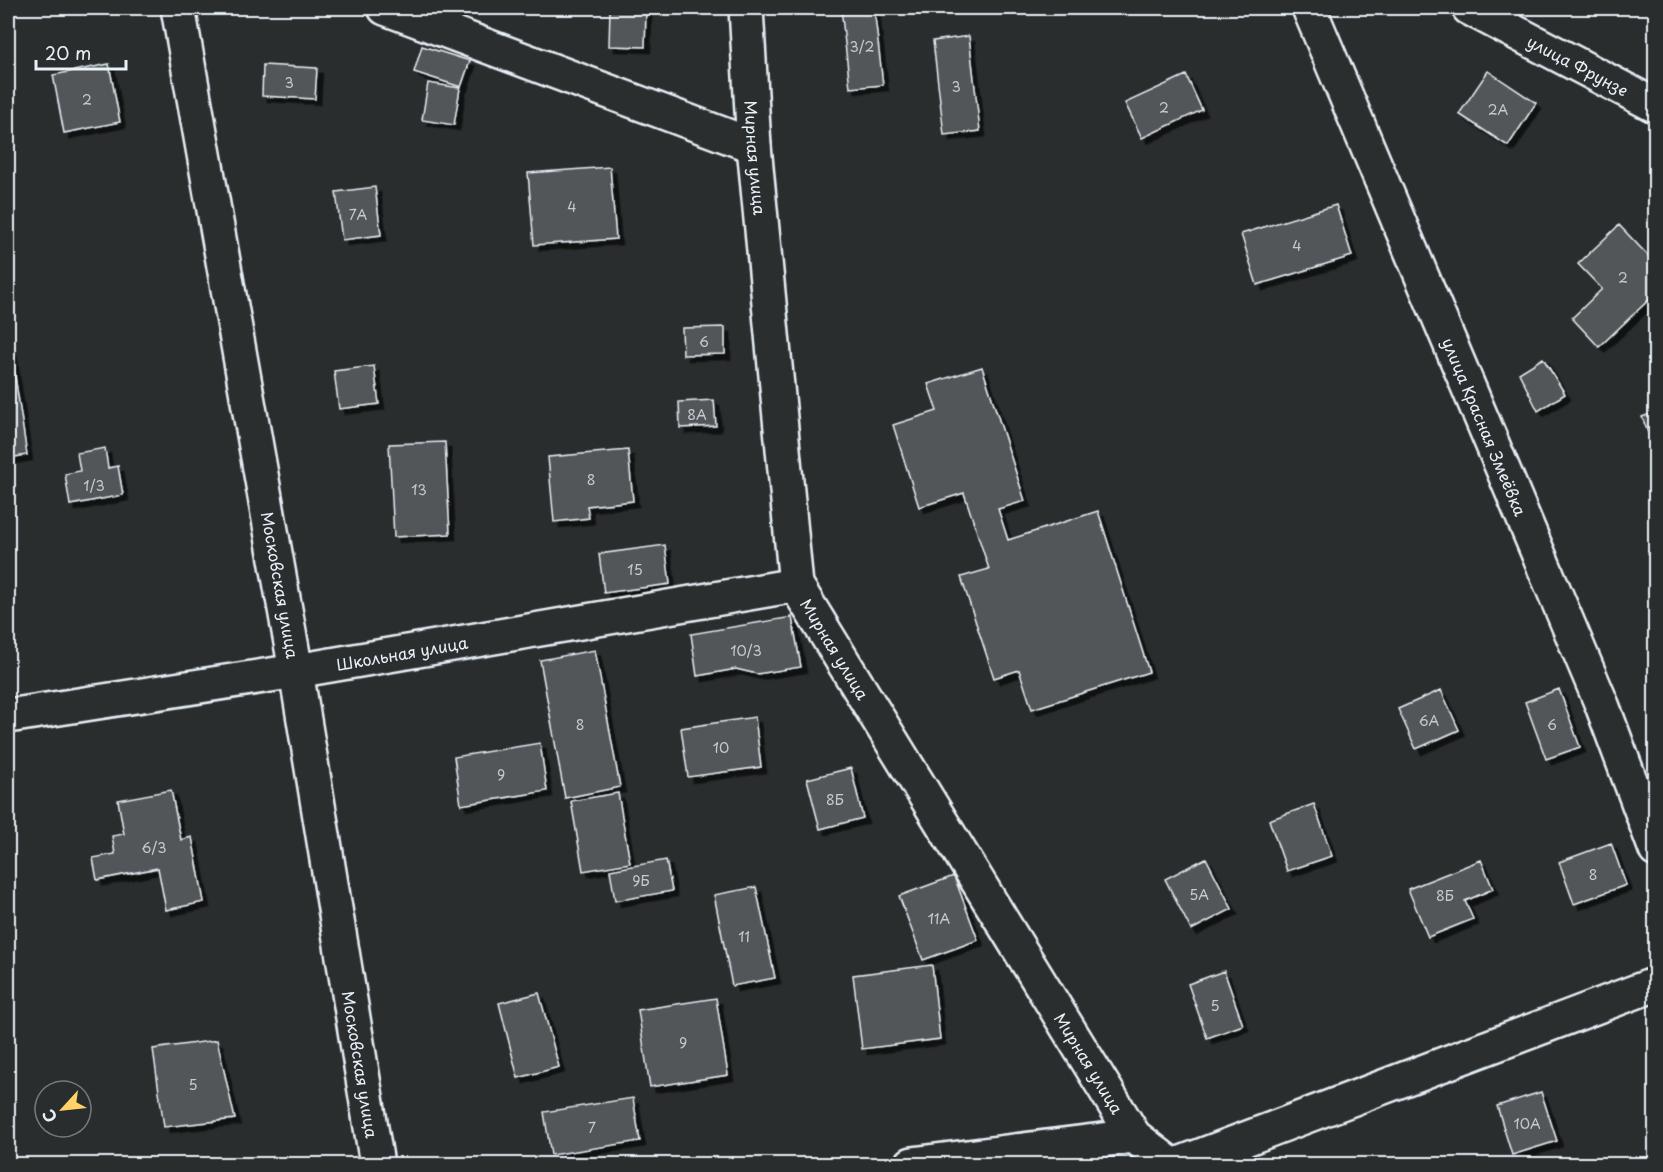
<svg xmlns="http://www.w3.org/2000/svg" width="1663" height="1172" font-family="'Playpen Sans',sans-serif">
<defs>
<filter id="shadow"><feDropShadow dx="5.5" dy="5.5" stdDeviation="0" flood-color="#0009"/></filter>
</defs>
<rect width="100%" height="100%" fill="#2a2d2e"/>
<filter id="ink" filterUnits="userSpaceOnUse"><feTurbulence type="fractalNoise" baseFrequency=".0167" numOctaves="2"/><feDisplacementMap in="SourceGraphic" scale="12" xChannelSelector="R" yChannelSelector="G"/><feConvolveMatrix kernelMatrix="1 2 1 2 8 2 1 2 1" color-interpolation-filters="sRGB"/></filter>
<g filter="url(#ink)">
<path fill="#535759" stroke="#e8f1f8" stroke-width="1.5" filter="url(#shadow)" d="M610,8L646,9L645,47L609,46Z
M841,8H874L883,85L850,88Z
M969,36L980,131L944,135L933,41Z
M422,46L470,61L461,87L414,72Z
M109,64L120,122L64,133L53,75Z
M263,65L317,68L315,99L262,96Z
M1488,71L1536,103L1508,146L1459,114Z
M1186,75L1202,110L1142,138L1125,103Z
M428,83L460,88L454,125L422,120Z
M610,167L616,239L534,245L528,173Z
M375,187L381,235L342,240L336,192Z
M1336,205L1352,256L1257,285L1241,234Z
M1619,225L1656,264V293L1599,347L1572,318L1602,289L1578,264Z
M725,327V354L683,355L682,328Z
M11,350L27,455L8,458V351Z
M1543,358L1565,394L1538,411L1519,373Z
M374,366L379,404L339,409L334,371Z
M982,367L1025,501L998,509L1008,540L1098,511L1149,672L1032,709L1019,670L994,678L961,577L989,569L964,493L919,507L893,425L937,411L928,384Z
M714,400L716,426L680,428L679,402Z
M1656,412V454L1642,417Z
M445,442L450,534L394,537L389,444Z
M105,448L108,468L118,466L123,495L70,505L65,474L80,471L77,453Z
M628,450L633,501L587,506L589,518L554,522L548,457Z
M665,545L670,584L604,593L599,554Z
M792,617L801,667L757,674L736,669L697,676L691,634Z
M595,650L620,787L565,798L540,660Z
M1559,689L1580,747L1546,759L1525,702Z
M1441,690L1459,730L1416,749L1398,709Z
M755,717L761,767L688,777L681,728Z
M540,743L547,791L461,805L454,757Z
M851,768L863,818L820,829L807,779Z
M171,790L181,840L192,837L204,902L166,910L158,868L97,880L93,858L115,854L112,836L124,834L118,800Z
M618,793L630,863L583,871L571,801Z
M1314,804L1332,856L1287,871L1269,820Z
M1611,843L1626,885L1574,904L1559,862Z
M1206,858L1232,909L1191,930L1165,879Z
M666,860L672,891L615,901L610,870Z
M1481,860L1493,889L1465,901L1473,919L1428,937L1408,889Z
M954,876L978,940L923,960L899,896Z
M756,887L775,978L732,986L714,895Z
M932,965L940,1039L862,1049L853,975Z
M1224,971L1243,1025L1207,1038L1188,984Z
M539,993L559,1067L518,1078L499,1003Z
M716,998L728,1075L650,1087L638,1010Z
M217,1040L235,1119L164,1127L153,1049Z
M1541,1092L1557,1141L1512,1155L1497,1106Z
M633,1098L640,1141L551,1155L544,1112Z"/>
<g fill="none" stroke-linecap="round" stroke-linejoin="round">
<g stroke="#e8f1f8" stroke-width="38">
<g id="minor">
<path id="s1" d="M178,8L296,671L377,1164"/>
<path d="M385,8L754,146"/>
<path id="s2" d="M746,8L754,146L796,585L1134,1136L1170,1164"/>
<path id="s3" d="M1309,8L1602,705L1656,850"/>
<path id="s4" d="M1469,8L1656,106"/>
<path id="s5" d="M8,716L296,671L796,585"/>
<path d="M912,1164L1134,1136"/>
<path d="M1179,1164L1656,984"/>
</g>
</g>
<use href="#minor" stroke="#2a2d2e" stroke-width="33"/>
</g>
</g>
<g text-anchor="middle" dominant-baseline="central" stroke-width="5" stroke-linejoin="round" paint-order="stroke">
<g font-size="14" fill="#c3cad0">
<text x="862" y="46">3/2</text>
<text x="289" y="82">3</text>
<text x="956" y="86">3</text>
<text x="87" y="99">2</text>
<text x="1164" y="107">2</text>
<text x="1498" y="109">2А</text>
<text x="572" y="206">4</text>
<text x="358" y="214">7А</text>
<text x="1297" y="245">4</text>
<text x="1623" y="277">2</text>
<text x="704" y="341">6</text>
<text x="697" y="414">8А</text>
<text x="591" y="479">8</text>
<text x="94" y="485">1/3</text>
<text x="419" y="489">13</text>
<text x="635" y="569">15</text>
<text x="746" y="650">10/3</text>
<text x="1429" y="720">6А</text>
<text x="580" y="724">8</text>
<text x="1552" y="724">6</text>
<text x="721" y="747">10</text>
<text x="501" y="774">9</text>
<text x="835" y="799">8Б</text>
<text x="154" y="847">6/3</text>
<text x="1593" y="874">8</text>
<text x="641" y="880">9Б</text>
<text x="1199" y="894">5А</text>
<text x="1445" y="895">8Б</text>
<text x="939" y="918">11А</text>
<text x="744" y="936">11</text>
<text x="1215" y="1005">5</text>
<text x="683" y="1042">9</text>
<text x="193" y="1084">5</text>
<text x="1527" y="1123">10А</text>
<text x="592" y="1127">7</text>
</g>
<g font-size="16" fill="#e8f1f8" stroke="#2a2d2e">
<text stroke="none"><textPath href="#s4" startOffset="123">улица Фрунзе</textPath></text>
<text stroke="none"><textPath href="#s2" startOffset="150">Мирная улица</textPath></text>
<text stroke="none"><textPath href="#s3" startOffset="454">улица Красная Змеёвка</textPath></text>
<text stroke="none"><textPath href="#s1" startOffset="586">Московская улица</textPath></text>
<text stroke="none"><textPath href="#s2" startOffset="654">Мирная улица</textPath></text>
<text stroke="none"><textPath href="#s5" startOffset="399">Школьная улица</textPath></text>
<text stroke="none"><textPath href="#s2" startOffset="1140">Мирная улица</textPath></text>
<text stroke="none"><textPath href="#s1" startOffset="1072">Московская улица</textPath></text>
</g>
</g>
<rect width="1663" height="1172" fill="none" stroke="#2a2d2e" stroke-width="30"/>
<rect x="15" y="15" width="1633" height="1142" fill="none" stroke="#e8f1f8" stroke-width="2" filter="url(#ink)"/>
<g transform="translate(63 1109) rotate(243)"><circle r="28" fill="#2a2d2e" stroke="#767b7f" stroke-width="1.5"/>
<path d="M0-4.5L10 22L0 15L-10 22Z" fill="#ffd166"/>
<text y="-9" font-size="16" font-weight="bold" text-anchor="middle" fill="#e8f1f8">С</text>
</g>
<path d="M36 60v9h90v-9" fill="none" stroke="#e8f1f8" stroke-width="3"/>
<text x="45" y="60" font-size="18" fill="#e8f1f8" stroke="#2a2d2e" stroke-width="4.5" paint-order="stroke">20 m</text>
</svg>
